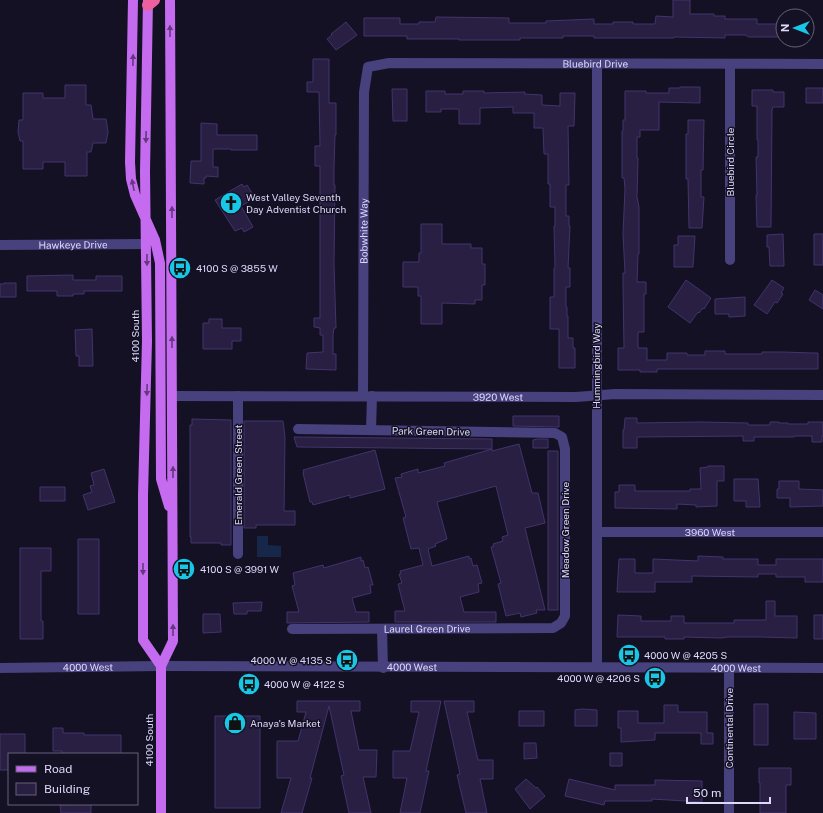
<svg xmlns="http://www.w3.org/2000/svg" width="823" height="813" font-family="'Public Sans',sans-serif">
<rect width="100%" height="100%" fill="#151124"/>
<path fill="#162749" d="M257,536H268V545L281,546V557H257Z"/>
<path fill="#281f43" stroke="#42346c" d="M673,0H690V14H714V16H725V19H757V24H783V37H749L745,35H725V38L674,37V38H594V36H563V38H520V40H459V39H407V36H364V18H400V24H419V22H435L436,17L509,18V23H546V21L594,19V24H613V22H633V24H655L656,16L673,17Z
M346,22L357,35L336,50L327,39L332,35L331,34Z
M313,59H329V103H336V135H335L334,166V185H335L334,265L336,328H334L333,335V354H336V370L306,369L307,353L323,352V335H320V328L314,327V318H320V166H315V146H320L319,92H307V82H313Z
M65,85H86V105H91L93,119H106L108,132L106,143H93L91,152H87V176H65V162H43V169H23V141H20L18,132L19,120H23V93H43V98H65Z
M680,87H700V103L659,102V130H640V137H637V158H638L637,197L639,207V254H638L637,282H646V294H644V332H638V348H647V360H667V353H687V355H705V351H725V354H762V352H783L812,353H818V369H657V372H640V370H618V348H624L623,283V273H625L623,234L625,189L624,178H622V131H623V120H625V91H646V93H669V88H680Z
M806,88H823V103H806Z
M392,89H407V121H393Z
M752,90H773V92H784V107H773L772,110L771,227H757L756,195H757L756,157H758V140H757V106H752Z
M426,91H445V94H463V91H484V93L525,92L524,94L542,95V105L560,106V93H575L574,126H568L569,185H566V216H569V226H570L568,268H570V287H566V307H567V316H568V338H573V348H575V368H559V329H550V297H554V268L555,267L554,226H555V207H550V184H548V154H544L543,128H534V113H513V107L480,108V124H459V109H441V112H426Z
M688,120H704L703,170H701V197H704L702,228H689L688,179H686V134H688Z
M201,123L217,124V135H257V150H231V149H213V167H218V177L206,176V178H204V184L190,183L191,161H201Z
M242,184L244,187L247,185L255,198L241,206L253,227L244,232L242,228L235,231L215,200Z
M421,224H442V244H471V248H482V264H485V285H482V300H475V304L442,303V324H421V296H418V287H403V262H419V253H421Z
M783,234L784,266H770L769,247H767V235Z
M814,234H823V265H814Z
M678,236H695L693,267H674V245H678Z
M73,275V280H96V276H122V291H84V294H73V296H57V291H27V276Z
M686,280L711,298L704,309L703,308L699,313L698,312L690,323L668,307Z
M772,280L784,288L781,293L783,294L777,303L775,302L767,314L754,305Z
M4,283H16V297H0V284H4Z
M815,290L823,295V309L809,300Z
M745,297V316L729,317V314H715V299Z
M209,319H222V328H241V341H232V349H203V323H209Z
M92,329L93,366H79V356H76L75,330Z
M513,416H559V427L513,426Z
M625,418H637V423L700,422L748,423V425H770V422H779V423H788V424H808V422H823V436H822V442H812V436H794V437H754V441H743V436L637,437V448H623V430H624Z
M192,419L231,420V545H221V543H191V537H190V425H192Z
M244,421H283L285,437L284,511H295V525H256V528H244Z
M294,437L492,439V449L297,447Z
M538,439H548V448H533V440Z
M519,444L532,493H538L545,523L525,528L545,610H536L537,613L521,617L520,613L506,616L498,584L501,583L491,547L494,546L493,544L503,541L502,537L508,535L496,486L437,502L447,539L435,544L436,546L428,549L432,566L469,556V559L471,558L473,566L477,565L482,583L478,584L479,592L460,597L464,612H496V622H395V611H405L398,584L402,583L399,574H401L400,571L423,565L419,548L411,549L403,518L406,517L395,478L402,477L401,474L418,469V473L445,466L444,463L492,449V451Z
M375,450L385,489L350,498V495L313,505L312,502H310L303,473L304,472L303,470Z
M548,451H558V610H548Z
M708,466H724V481H717V506L696,507V505L677,504V509L615,508V492H619V485H635V491H690V489H701L700,468L708,467Z
M104,469L115,502L88,510L83,495L92,492L90,486L94,485L91,473Z
M734,479H758L760,507H746V501H734Z
M779,481H799V489L823,490V506L790,507V498H777V489H779Z
M40,487H65V501H40Z
M78,539H99V614H78Z
M20,548H51V571H41V621H43V639H20Z
M698,556L723,557V559H758V565H776V559H823V582H805V577H776V574H758V577L692,576V582H655V592H617L619,559H635V573H653V559L698,561Z
M361,557V561L363,560L365,568L368,567L373,585H370L371,593L352,598L356,612H369V622L287,623V612H299L292,586L295,585L293,573L323,565L324,568Z
M766,601H775V616H797V638L760,637H727L722,638L684,637V639H665V637H617L618,615L641,616V621H671V616H684V623H734V620H766Z
M262,602L261,611H247V614H234L233,603Z
M203,614H220L221,632L203,633Z
M814,615H823V639H814Z
M297,701H360V711H351L359,750H377L376,777H363L371,813H349L341,776L344,775L329,706L310,778H312L302,813H281L291,778H277V741H298L306,712H297Z
M411,701H441L426,771H429L420,813H400L407,778H393V751H410L419,712H411Z
M444,701H474V712H467L478,760H493V779H480L487,813H466L457,775L460,774Z
M754,704H768V745H754Z
M664,705H678V712H707V733H713V744H701V733H655V740L621,742V728H618V711H638V723H664Z
M582,709L597,710V726H575V710Z
M519,711H544V726H519Z
M794,712L816,713V739H794Z
M215,716H260V808H215Z
M53,728H63V733H84V735H121V754H62V751H53Z
M0,734H25V754H9V770H0Z
M524,743H536L537,758L524,759Z
M610,753H622V766H610Z
M759,768H791V785H786V813H760V783H759Z
M526,779L536,788L537,787L545,796L530,809L515,789Z
M569,779L615,790V785H655V780L702,781V802L652,799V801H605L604,805L565,796Z
M91,804V813H61L60,805Z"/>
<g fill="none" stroke-linecap="round" stroke-linejoin="round">
<g stroke="#47417e" stroke-width="10">
<path id="s1" d="M0,245L147,244"/>
<path d="M730,260V64"/>
<path id="s2" d="M172,396L576,397L615,394L823,395"/>
<path d="M238,396V554"/>
<path id="s3" d="M363,396L364,92L368,67L389,63L823,64"/>
<path d="M371,430L372,396"/>
<path id="s4" d="M597,532H823"/>
<path id="s5" d="M292,629L553,628L561,623L565,616V449L562,437L555,433L298,429"/>
<path d="M382,629L383,668"/>
<path d="M597,667V64"/>
<path id="s6" d="M0,668L161,666L823,668"/>
<path d="M729,668V813"/>
</g>
<path stroke="#c56bef" stroke-width="10" d="M133,0L130,162L131,179L135,195L155,240L160,263L161,479L169,506
M148,0L145,172L147,341L143,495V640L161,666
M161,813V666L173,641L170,0"/>
<path stroke="#ee609d" stroke-width="12" d="M148,5L154,0"/>
</g>
<defs><path id="oneway-solid" d="M-6-.8H1V-3.2L6.5 0L1 3.2V.8H-6Z"/></defs>
<g fill="#64397f">
<use href="#oneway-solid" transform="translate(170 31) rotate(-90)"/>
<use href="#oneway-solid" transform="translate(133 60) rotate(-89)"/>
<use href="#oneway-solid" transform="translate(146 137) rotate(91)"/>
<use href="#oneway-solid" transform="translate(133 185) rotate(-101)"/>
<use href="#oneway-solid" transform="translate(172 212) rotate(-90)"/>
<use href="#oneway-solid" transform="translate(147 260) rotate(90)"/>
<use href="#oneway-solid" transform="translate(172 342) rotate(-90)"/>
<use href="#oneway-solid" transform="translate(147 390) rotate(91)"/>
<use href="#oneway-solid" transform="translate(173 472) rotate(-90)"/>
<use href="#oneway-solid" transform="translate(143 569) rotate(90)"/>
<use href="#oneway-solid" transform="translate(173 630) rotate(-90)"/>
</g>
<defs>
<g id="church-disc" transform="scale(1.15)"><circle r="9.5" fill="#19c6e6" stroke="#151124"/><path d="M-1.2-6h2.4v3.5h3.3v2.4h-3.3V6h-2.4V-.1h-3.3v-2.4h3.3Z" fill="#111"/></g>
<g id="bus-disc" transform="scale(1.15)"><circle r="9.5" fill="#19c6e6" stroke="#151124"/><path d="M-5-6H5V4H4V6H2V4H-2V6H-4V4H-5ZM-3.5-4V0h7V-4ZM-3.5 1.2v1.5H-2V1.2ZM2 1.2v1.5H3.5V1.2Z" fill="#111"/></g>
<g id="shop-disc" transform="scale(1.15)"><circle r="9.5" fill="#19c6e6" stroke="#151124"/><path d="M-5-2.5h2.3a2.7 3.5 0 0 1 5.4 0H5L5.5 6h-11ZM-1.5-2.5h3a1.5 2.3 0 0 0-3 0Z" fill="#111"/></g>
</defs>
<g fill-rule="evenodd">
<use href="#church-disc" x="231" y="203"/>
<use href="#bus-disc" x="180" y="268"/>
<use href="#bus-disc" x="184" y="569"/>
<use href="#bus-disc" x="629" y="655"/>
<use href="#bus-disc" x="347" y="660"/>
<use href="#bus-disc" x="655" y="678"/>
<use href="#bus-disc" x="249" y="684"/>
<use href="#shop-disc" x="235" y="723"/>
</g>
<g text-anchor="middle" dominant-baseline="central" stroke-width="3" stroke-linejoin="round" paint-order="stroke">
<g font-size="10" fill="#ded8fb" stroke="#151124">
<text stroke="none"><textPath href="#s3" startOffset="557">Bluebird Drive</textPath></text>
<text transform="translate(730 162) rotate(-90)">Bluebird Circle</text>
<text stroke="none"><textPath href="#s3" startOffset="165">Bobwhite Way</textPath></text>
<text stroke="none"><textPath href="#s1" startOffset="73">Hawkeye Drive</textPath></text>
<text transform="translate(135 336) rotate(-90)">4100 South</text>
<text transform="translate(596 366) rotate(-90)">Hummingbird Way</text>
<text stroke="none"><textPath href="#s2" startOffset="326">3920 West</textPath></text>
<text transform="translate(431 431) rotate(1)">Park Green Drive</text>
<text transform="translate(238 475) rotate(-90)">Emerald Green Street</text>
<text transform="translate(565 530) rotate(-90)">Meadow Green Drive</text>
<text stroke="none"><textPath href="#s4" startOffset="113">3960 West</textPath></text>
<text stroke="none"><textPath href="#s5" startOffset="135">Laurel Green Drive</textPath></text>
<text stroke="none"><textPath href="#s6" startOffset="88">4000 West</textPath></text>
<text stroke="none"><textPath href="#s6" startOffset="412">4000 West</textPath></text>
<text stroke="none"><textPath href="#s6" startOffset="736">4000 West</textPath></text>
<text transform="translate(729 728) rotate(-90)">Continental Drive</text>
<text transform="translate(149 740) rotate(-90)">4100 South</text>
</g>
<g font-size="10" fill="#ded8fb" stroke="#151124" text-anchor="start">
<text x="246" y="197">West Valley Seventh<tspan x="246" dy="12">Day Adventist Church</tspan></text>
<text x="196" y="268">4100 S @ 3855 W</text>
<text x="200" y="569">4100 S @ 3991 W</text>
<text x="644" y="655">4000 W @ 4205 S</text>
<text x="332" y="660" text-anchor="end">4000 W @ 4135 S</text>
<text x="640" y="678" text-anchor="end">4000 W @ 4206 S</text>
<text x="264" y="684">4000 W @ 4122 S</text>
<text x="250" y="723">Anaya's Market</text>
</g>
</g>
<rect x="8" y="753" width="130" height="52" fill="#151124" stroke="#65617a"/>
<rect x="16" y="766" width="20" height="6" fill="#c56bef" stroke="#65617a"/>
<text x="44" y="773" font-size="12" fill="#ded8fb">Road</text>
<rect x="16" y="783" width="20" height="12" fill="#281f43" stroke="#65617a"/>
<text x="44" y="793" font-size="12" fill="#ded8fb">Building</text>
<g transform="translate(795 28) rotate(270)"><circle r="19" fill="#151124" stroke="#65617a"/>
<path d="M0-3L7 15L0 10L-7 15Z" fill="#19c6e6"/>
<text y="-6" font-size="11" font-weight="bold" text-anchor="middle" fill="#ded8fb">N</text>
</g>
<path d="M687 797v6h83v-6" fill="none" stroke="#ded8fb" stroke-width="2"/>
<text x="693" y="797" font-size="12" fill="#ded8fb" stroke="#151124" stroke-width="3" paint-order="stroke">50 m</text>
</svg>
